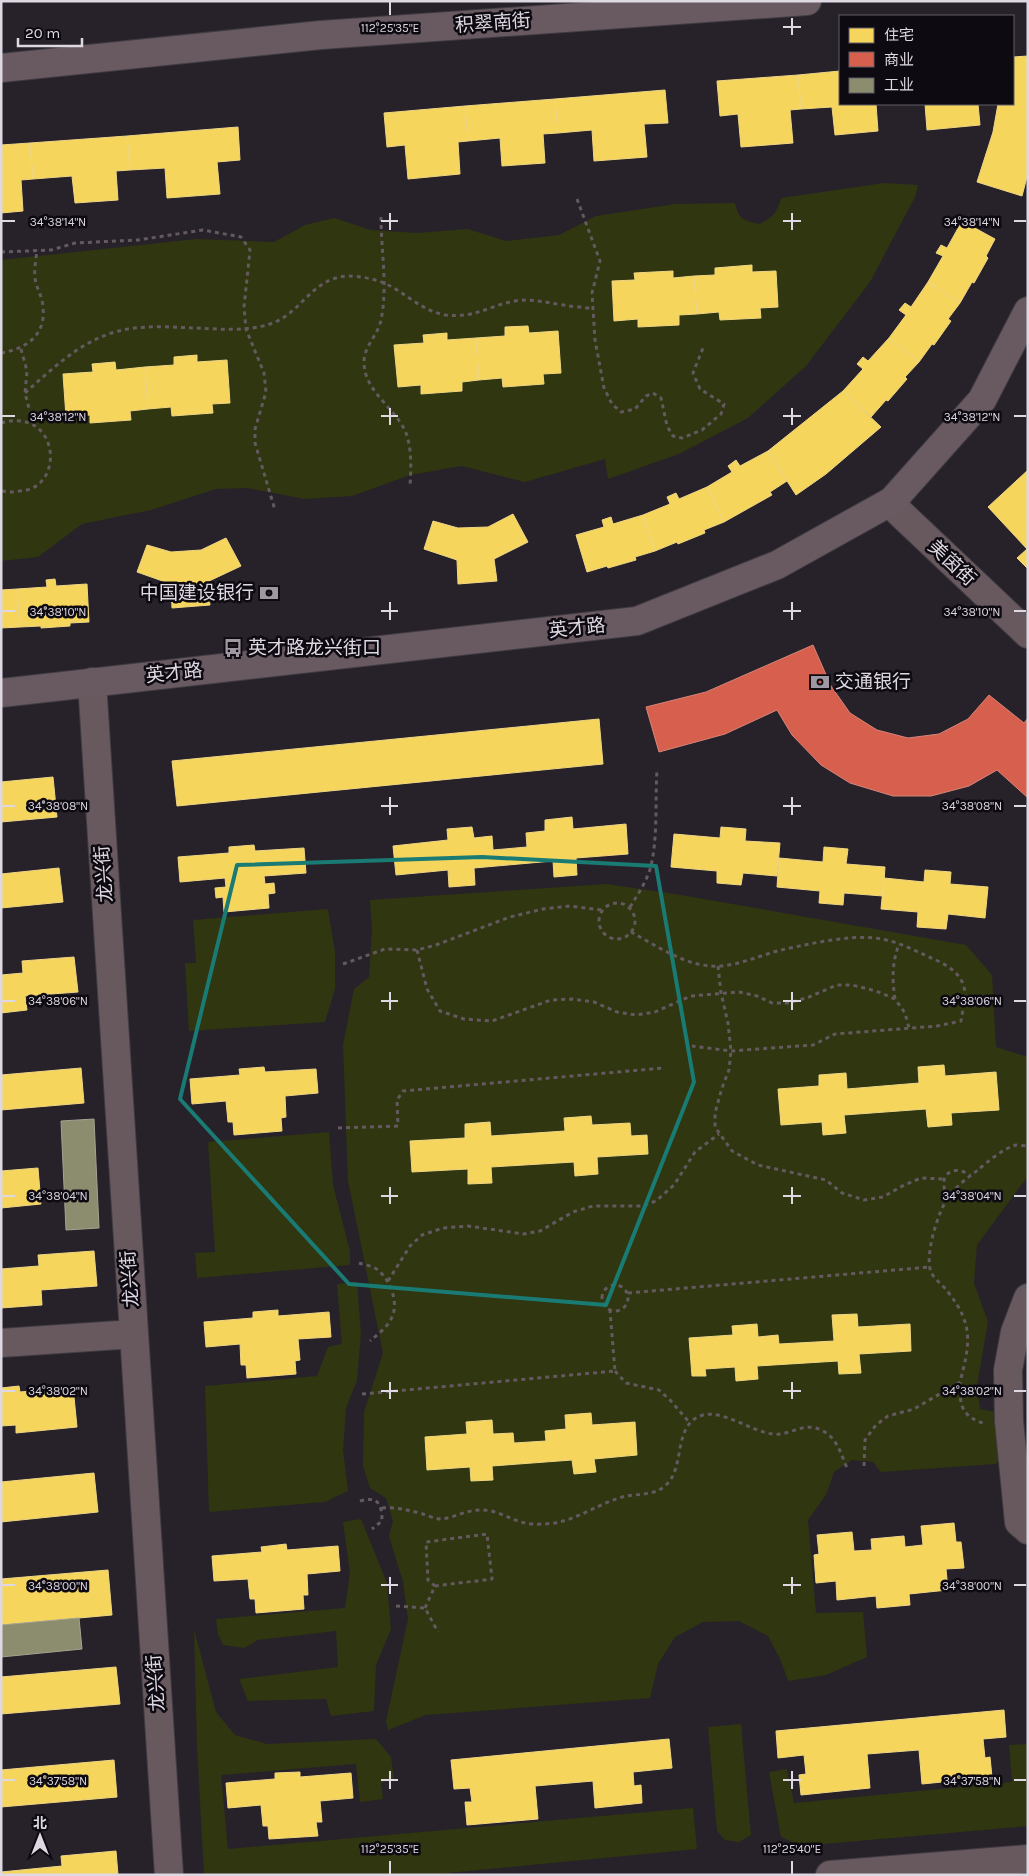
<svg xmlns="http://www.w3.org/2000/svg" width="1029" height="1876" font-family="Karla,'Noto Sans SC',sans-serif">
<rect width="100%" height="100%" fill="#27222a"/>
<path fill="#2f3610" d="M884,183L918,185L915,197L870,282L806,366L748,418L679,454L608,479L605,459L525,482L462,466L410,475L352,496L304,499L247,488L216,489L151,510L82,524L38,557L1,561V260L196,239L274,242L305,225L334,218L371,230L417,233L468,229L506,241L559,235L596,216L675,204L735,203C739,220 743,220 759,224C772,218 777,213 781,198Z
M606,884L675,894L966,945L992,975L996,1047L1028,1057V1176L977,1245L974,1283L988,1322L977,1385L980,1409L997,1412L1002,1455L996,1464L881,1472L873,1462L852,1460L834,1472L826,1495L808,1520L816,1613L863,1612L867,1657L826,1675L788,1681L781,1661L768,1636L739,1621L703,1622L675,1637L658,1664L650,1698L426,1715L388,1730L386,1721L408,1619L403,1582L389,1536L393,1521L386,1498L370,1488L363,1466L364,1412L383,1353L348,1181L343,1045L354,989L369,977L372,929L370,900Z
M328,909L335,952V989L325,1022L189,1031L185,963H196L193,920Z
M329,1132L333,1185L350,1251V1265L197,1278L195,1253L215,1252L208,1142Z
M357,1282L361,1334L357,1380L346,1408L343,1450L348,1491L325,1502L209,1512L205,1386L317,1376L328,1347L342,1344L337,1284Z
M361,1519L387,1583L391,1629L376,1665L374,1711L331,1716L326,1699L248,1701L239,1679L338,1667L336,1631L258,1640L244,1648L223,1645L218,1634L216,1619L345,1608L350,1573L343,1522Z
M194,1629L216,1712L235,1735L267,1744L376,1739L391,1757L394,1779L381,1783L383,1799L360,1802L356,1764L221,1775L228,1849L693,1808L697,1849L427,1875H204L197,1746Z
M741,1724L751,1835L739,1842L725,1840L717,1831L708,1727Z
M1028,1744V1826L801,1846L781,1837L769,1772L787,1769L794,1803L1012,1782L1009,1745Z"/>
<path fill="#f6d55c" stroke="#efd684" d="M1028,56V173L1022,196L977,182L993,132L998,104H1013V57Z
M840,71V104H876L878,131L835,135L832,107L801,109L798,75Z
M798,75L801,109L790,110L793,143L741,147L738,114L720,116L717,81Z
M665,90L668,123L644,124L647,157L594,161L592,130L558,133L555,99Z
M555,99L558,133L543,134L545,163L502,166L500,138L468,141L465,106Z
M925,104H978L980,125L927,130Z
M465,106L468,141L458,142L460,174L408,179L405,145L387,147L384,113Z
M238,127L240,160L217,162L220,194L167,198L165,168L130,170L127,136Z
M127,136L130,170L116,171L118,200L75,203L72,176L33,179L30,143Z
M30,143L33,179L21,180L23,211L1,213V145Z
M962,221L995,239L986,256L988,258L974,283L972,282L960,303L928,282L943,256L936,253L941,245L947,248Z
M752,265V272L776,271L778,307L760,308L761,318L720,320L719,312L697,314L694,276L715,275V268Z
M673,271V278L694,276L697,314L679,315V325L638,327V319L614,321L612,281L635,280L634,273Z
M928,282L960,303L948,319L951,321L934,345L932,344L919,362L889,338L906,315L899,310L905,303L911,307Z
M528,326L529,333L558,331L561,373L543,374L544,384L503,387L502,378L479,380L476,338L505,336V327Z
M447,333V340L476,338L479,380L462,382V391L421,394V385L398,387L394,345L424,343L423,335Z
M889,338L919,362L905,377L907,379L888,401L886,400L871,417L843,391L863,369L857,364L863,357L868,361Z
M197,355V362L227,360L230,403L212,404L213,413L172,416L171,407L148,409L145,367L174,365V357Z
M115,362L116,370L145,367L148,409L130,411L131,420L90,423V415L66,417L63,374L93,372L92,364Z
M843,391L881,427L826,474L796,495L768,451Z
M768,451L787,481L770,492L772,495L724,522L707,487L732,472L728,466L736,460L740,466Z
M1028,470V569L1017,558L1027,549L988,507Z
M707,487L724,522L704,530L705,533L678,544L677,542L655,551L643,515L670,504L667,497L676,493L679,499Z
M513,514L528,542L494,559L497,581L458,584L457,560L424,549L433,521L458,528L488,527Z
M643,515L655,551L635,557L636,560L608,568L607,566L587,572L576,535L604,527L602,520L611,517L613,524Z
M226,538L241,566L207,582L210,605L172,608L171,584L137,572L147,545L171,552L201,550Z
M55,579L56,586L87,584L89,622L70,623V626L41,628V626L20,627L17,589L47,587L46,580Z
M17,589L20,627L1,628V590Z
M599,719L603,764L177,806L172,761Z
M53,777L57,817L1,822V782Z
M572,817L573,829L626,824L628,854L576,858L577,875L554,877L553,861L474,868L475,885L449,887L448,870L396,875L393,846L448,840L447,829L472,827L474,838L492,836L493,850L527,847L526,833L545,831V820Z
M721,827L746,829L745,841L780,843L777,876L743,873L741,885L717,883V871L671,867L674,834L720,838Z
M254,845L255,851L304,848L306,873L264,876L265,884L274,883L275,893L268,894L269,908L224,912L223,897L216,898L215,888L226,887L225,878L180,882L178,857L229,853V847Z
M824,847L848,849L846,864L885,867L883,896L844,893L843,905L819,903L820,891L777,887L779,858L823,862Z
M59,868L63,902L1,908V874Z
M925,870L951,872L950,884L988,887L985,918L948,914L946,929L917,927L918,912L881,909L884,878L924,882Z
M74,957L78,992L25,996L27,1010L1,1013V975L23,973L22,961Z
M944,1065L945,1076L996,1072L999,1110L951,1113L952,1125L928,1127L926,1109L844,1115L846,1133L823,1135L822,1122L781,1125L778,1089L819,1086V1075L846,1073L847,1089L919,1083L918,1067Z
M264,1067L265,1072L316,1069L318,1093L285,1096L286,1117L281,1118L282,1131L234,1135L233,1122H228L226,1101L192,1104L190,1079L240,1075L239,1069Z
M81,1068L84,1103L1,1110V1075Z
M591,1116L592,1125L630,1123L631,1136L647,1135L648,1154L597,1157L598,1174L575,1176L574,1162L491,1167L492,1183L468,1184V1169L412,1172L410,1141L465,1138V1124L490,1122L491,1136L565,1131L564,1118Z
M38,1168L41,1204L1,1208V1171Z
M94,1251L97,1286L41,1290L42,1305L1,1308V1269L39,1266L38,1255Z
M278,1310V1316L329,1312L331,1337L298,1339L300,1360L295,1361L296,1374L247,1378L246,1365H241L240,1344L206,1347L204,1322L253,1318V1312Z
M857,1314L858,1327L910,1324L911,1351L859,1354L861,1373L839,1374L838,1361L757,1366L758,1379L736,1381L735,1367L705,1369L706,1376H692L689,1338L733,1335L732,1326L757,1324L758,1337L778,1335L779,1344L834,1341L832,1315Z
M19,1386L20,1392L73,1387L77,1427L16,1433V1425L1,1426V1388Z
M591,1413L592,1425L635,1422L637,1455L594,1459L596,1472L574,1474L572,1460L492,1466L493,1480L471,1481L470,1467L427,1470L425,1437L467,1434L466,1422L492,1420L493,1434L513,1433L514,1443L546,1441L545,1431L566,1429L565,1415Z
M94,1473L98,1512L1,1522V1482Z
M954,1523L956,1542H961L964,1568L946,1569L948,1590L909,1594L910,1605L877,1608L876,1596L837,1600L836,1581L816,1583L814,1555L819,1554L817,1535L852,1532L854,1551L872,1550L871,1539L904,1536L905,1547L923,1545L921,1526Z
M286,1544L287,1550L338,1546L340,1571L307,1574L308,1595H303L304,1609L256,1613L255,1599H250L248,1579L214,1581L212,1556L262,1552L261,1547Z
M108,1570L112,1615L1,1625V1579Z
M116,1667L120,1704L1,1714V1677Z
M1004,1710L1006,1737L983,1739L985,1758L990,1757L992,1777L922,1784L919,1750L867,1754L870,1788L801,1795L799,1775L806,1774L804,1755L778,1758L776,1731Z
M669,1739L672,1768L633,1772L634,1786L641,1785L642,1803L595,1808L593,1781L535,1786L538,1819L467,1825L465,1802H472L470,1788L454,1789L451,1760Z
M114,1760L117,1797L1,1807V1770Z
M300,1772V1777L351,1773L353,1798L320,1801L322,1822H316L318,1836L269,1839L268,1826H263L261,1805L228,1808L226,1783L275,1779V1773Z
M116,1851L118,1875H1V1872L62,1866L61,1856Z"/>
<path fill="#d6604d" stroke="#d8847a" d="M813,645L831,686L850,713L877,730L908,738L939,734L968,719L989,695L1024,723L1028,718V798L997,770L969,786L931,796H893L850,783L821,765L792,735L777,710L725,734L659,752L646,707L706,692Z"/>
<path fill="#8c8c6e" stroke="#a5a391" d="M94,1119L99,1228L66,1230L61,1121Z
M79,1618L82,1649L1,1657V1625Z"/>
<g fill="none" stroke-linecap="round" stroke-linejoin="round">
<g stroke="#413c43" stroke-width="30">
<path id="minor" d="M899,512L1028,634
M92,682L169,1875
M1028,1298L1015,1332L1008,1370L1009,1421L1019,1522L1028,1530
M1,1343L134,1334
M830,1875L1028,1859"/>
</g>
<g stroke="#413c43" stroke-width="30">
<path id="major" d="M1,68L321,35L807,1
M1,693L637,621L777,565L892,501L982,400L1028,311"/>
</g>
<path stroke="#63595e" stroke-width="3" stroke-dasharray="4 4" stroke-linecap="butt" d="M577,199L600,261L592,293L595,340L604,388L612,404L621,412L635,409L646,396L653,393L661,398L667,426L673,436L682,438L702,430L721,414L724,404L700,389L693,373L703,348
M381,217C381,251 388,287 381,320C378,335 364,346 364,362C364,392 396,408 406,433C412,449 411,469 410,486
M1,252L51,250L75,243L138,240L203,230L241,237L250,250L244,307L246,329L264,373L266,392L255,429V443L275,510
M21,349L27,371L25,393L33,424
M1,353C26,349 46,335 43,308C43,297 36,288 35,278C34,269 36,259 37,250
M25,393C54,367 84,338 123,330C146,325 171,327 194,328C220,329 248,332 273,323C303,311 312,278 348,276C359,276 376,279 386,284C406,293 423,312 446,315C476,318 488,306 515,301C532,298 547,303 564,305C573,307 584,307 594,309
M1,423C60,406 66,489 20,491C13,492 7,493 1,490
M599 921a18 18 0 1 1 36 0a18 18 0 1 1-36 0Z
M630,907C638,894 647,881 651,866C658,835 655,801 657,770
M631,932C657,946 688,968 719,966C740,965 761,955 781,950C809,944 847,935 875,938C894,940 912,949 929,957C946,964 965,974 965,995C965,1003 962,1013 961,1021L937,1026L835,1034L813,1045L731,1051L692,1046
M417,950L427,989L440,1011L464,1019L492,1021L551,1000L572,999L594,1002L617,1012L636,1015L655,1012L691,996L739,992L757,996L772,1003H789L809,997L837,985H852L876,991L895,999L905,1013L909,1028
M343,964L385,949L417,950L436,945L510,917L543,909L570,906L602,910
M718,966L721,993L728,1023L731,1051L729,1070L722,1088L715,1113V1127L732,1151L758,1165L826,1180L842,1193L864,1200L883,1197L904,1185L921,1178L944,1179
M895,999C892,979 892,963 899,944
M338,1128L398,1126L397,1100L403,1091L663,1068
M948,1197C936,1177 951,1163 970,1175
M359,1263C365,1265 373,1266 378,1270C390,1280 399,1302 392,1317C388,1327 378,1334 370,1341
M388,1281L410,1246L422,1235L443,1228L468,1226L524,1234L540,1231L573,1212L593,1206H642L656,1201L674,1185L695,1152L719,1134
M602 1298a13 13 0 1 1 26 0a13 13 0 1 1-26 0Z
M628,1293L930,1267
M615,1371L626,1383L659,1390L670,1400L690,1423
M960,1382C959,1406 962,1417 986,1424
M362,1394L615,1371L610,1311
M864,1466L865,1440L876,1425L888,1416L914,1409L960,1382C970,1344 974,1325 948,1292C944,1286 934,1279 931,1272C924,1255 939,1209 949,1196C957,1186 968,1177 978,1170C987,1162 1004,1148 1016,1145C1019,1145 1025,1146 1028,1146
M360,1501C378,1496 382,1504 382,1521L372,1529
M382,1508C396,1507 409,1510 423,1514C428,1516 436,1519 441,1519C454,1518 468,1509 482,1510C498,1510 511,1520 525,1523C533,1525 547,1524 555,1523C581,1518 601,1502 626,1496C639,1494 656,1495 666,1485C686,1467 672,1424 703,1415C723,1410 751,1431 772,1434C789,1437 804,1420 823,1431C837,1438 841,1454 847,1468
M396,1606L425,1608L438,1632
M425,1608L435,1586L492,1579L487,1534L426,1542L428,1580L435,1586"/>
<use href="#minor" stroke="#68595e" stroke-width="28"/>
<use href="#major" stroke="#685a60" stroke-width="28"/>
</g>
<path fill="none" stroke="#197b74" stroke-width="4" stroke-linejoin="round" d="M482,857L656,866L694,1082L606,1305L349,1284L180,1099L237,865Z"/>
<path fill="none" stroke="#ded8e3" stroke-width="2" d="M390,2V15M792,18V35M783,27H801M390,213V230M792,213V230M2,221H15M381,221H398M783,221H801M1014,221H1026M390,408V425M792,408V425M2,416H15M381,416H398M783,416H801M1014,416H1026M390,602V620M792,602V620M2,611H15M381,611H398M783,611H801M1014,611H1026M390,797V815M792,797V815M2,806H15M381,806H398M783,806H801M1014,806H1026M390,992V1010M792,992V1010M2,1001H15M381,1001H398M783,1001H801M1014,1001H1026M390,1187V1204M792,1187V1204M2,1196H15M381,1196H398M783,1196H801M1014,1196H1026M390,1382V1399M792,1382V1399M2,1391H15M381,1391H398M783,1391H801M1014,1391H1026M390,1577V1594M792,1577V1594M2,1585H15M381,1585H398M783,1585H801M1014,1585H1026M390,1771V1789M792,1771V1789M2,1780H15M381,1780H398M783,1780H801M1014,1780H1026M390,1861V1874M792,1861V1874"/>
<defs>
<g id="bank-bare" transform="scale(1.5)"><path d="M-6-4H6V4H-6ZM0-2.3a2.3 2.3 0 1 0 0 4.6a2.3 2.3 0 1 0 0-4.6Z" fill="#9e98a2" stroke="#0e0a11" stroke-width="2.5" paint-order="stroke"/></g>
<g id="bus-bare" transform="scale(1.5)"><path d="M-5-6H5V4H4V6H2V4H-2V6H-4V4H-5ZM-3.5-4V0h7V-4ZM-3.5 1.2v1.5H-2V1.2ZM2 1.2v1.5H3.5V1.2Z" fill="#9e98a2" stroke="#0e0a11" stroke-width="2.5" paint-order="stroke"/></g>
</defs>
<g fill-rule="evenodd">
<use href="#bank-bare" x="269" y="593"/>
<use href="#bus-bare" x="233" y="648"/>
<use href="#bank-bare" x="820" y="682"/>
</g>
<g text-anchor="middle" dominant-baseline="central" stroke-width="5" stroke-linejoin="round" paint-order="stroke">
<g font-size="19" fill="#ded8e3" stroke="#0e0a11">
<text transform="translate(493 23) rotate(-4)">积翠南街</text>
<text transform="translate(952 563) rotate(43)">美茵街</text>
<text transform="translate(577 628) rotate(-6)">英才路</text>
<text transform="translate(174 673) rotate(-6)">英才路</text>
<text transform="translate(104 874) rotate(-94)">龙兴街</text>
<text transform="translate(130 1279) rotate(-94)">龙兴街</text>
<text transform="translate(156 1683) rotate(-94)">龙兴街</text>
</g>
<g font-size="19" fill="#ded8e3" stroke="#0e0a11" text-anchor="start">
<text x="254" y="593" text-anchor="end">中国建设银行</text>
<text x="248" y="648">英才路龙兴街口</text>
<text x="835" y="682">交通银行</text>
</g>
</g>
<g font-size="12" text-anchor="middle" fill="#ded8e3" stroke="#0e0a11" stroke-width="5" stroke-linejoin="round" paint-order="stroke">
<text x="390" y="32">112°25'35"E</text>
<text x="58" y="226">34°38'14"N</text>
<text x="972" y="226">34°38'14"N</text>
<text x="58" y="421">34°38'12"N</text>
<text x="972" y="421">34°38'12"N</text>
<text x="58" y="616">34°38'10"N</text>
<text x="972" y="616">34°38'10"N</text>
<text x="58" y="810">34°38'08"N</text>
<text x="972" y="810">34°38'08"N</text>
<text x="58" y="1005">34°38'06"N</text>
<text x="972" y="1005">34°38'06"N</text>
<text x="58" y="1200">34°38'04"N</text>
<text x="972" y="1200">34°38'04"N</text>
<text x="58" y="1395">34°38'02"N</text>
<text x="972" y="1395">34°38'02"N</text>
<text x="58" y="1590">34°38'00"N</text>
<text x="972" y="1590">34°38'00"N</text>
<text x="58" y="1785">34°37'58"N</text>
<text x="972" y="1785">34°37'58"N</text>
<text x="390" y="1853">112°25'35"E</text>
<text x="792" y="1853">112°25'40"E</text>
</g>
<rect width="1029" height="1876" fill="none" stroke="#ded8e3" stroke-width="5"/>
<rect x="839" y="15" width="175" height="90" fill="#0e0a11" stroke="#615c65"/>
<rect x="849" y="28" width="25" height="15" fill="#f6d55c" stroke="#615c65"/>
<text x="884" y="40" font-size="15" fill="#ded8e3">住宅</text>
<rect x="849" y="52" width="25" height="15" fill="#d6604d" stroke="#615c65"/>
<text x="884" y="65" font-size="15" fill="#ded8e3">商业</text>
<rect x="849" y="78" width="25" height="15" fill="#8c8c6e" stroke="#615c65"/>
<text x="884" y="90" font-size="15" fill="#ded8e3">工业</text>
<g transform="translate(40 1836)" stroke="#0e0a11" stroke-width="4" paint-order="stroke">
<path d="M0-4L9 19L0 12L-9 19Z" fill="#ded8e3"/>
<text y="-8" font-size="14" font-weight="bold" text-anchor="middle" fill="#ded8e3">北</text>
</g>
<path d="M18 38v8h64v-8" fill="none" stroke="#ded8e3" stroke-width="2.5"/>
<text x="25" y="38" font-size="15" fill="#ded8e3" stroke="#0e0a11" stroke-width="4" paint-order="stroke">20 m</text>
</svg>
